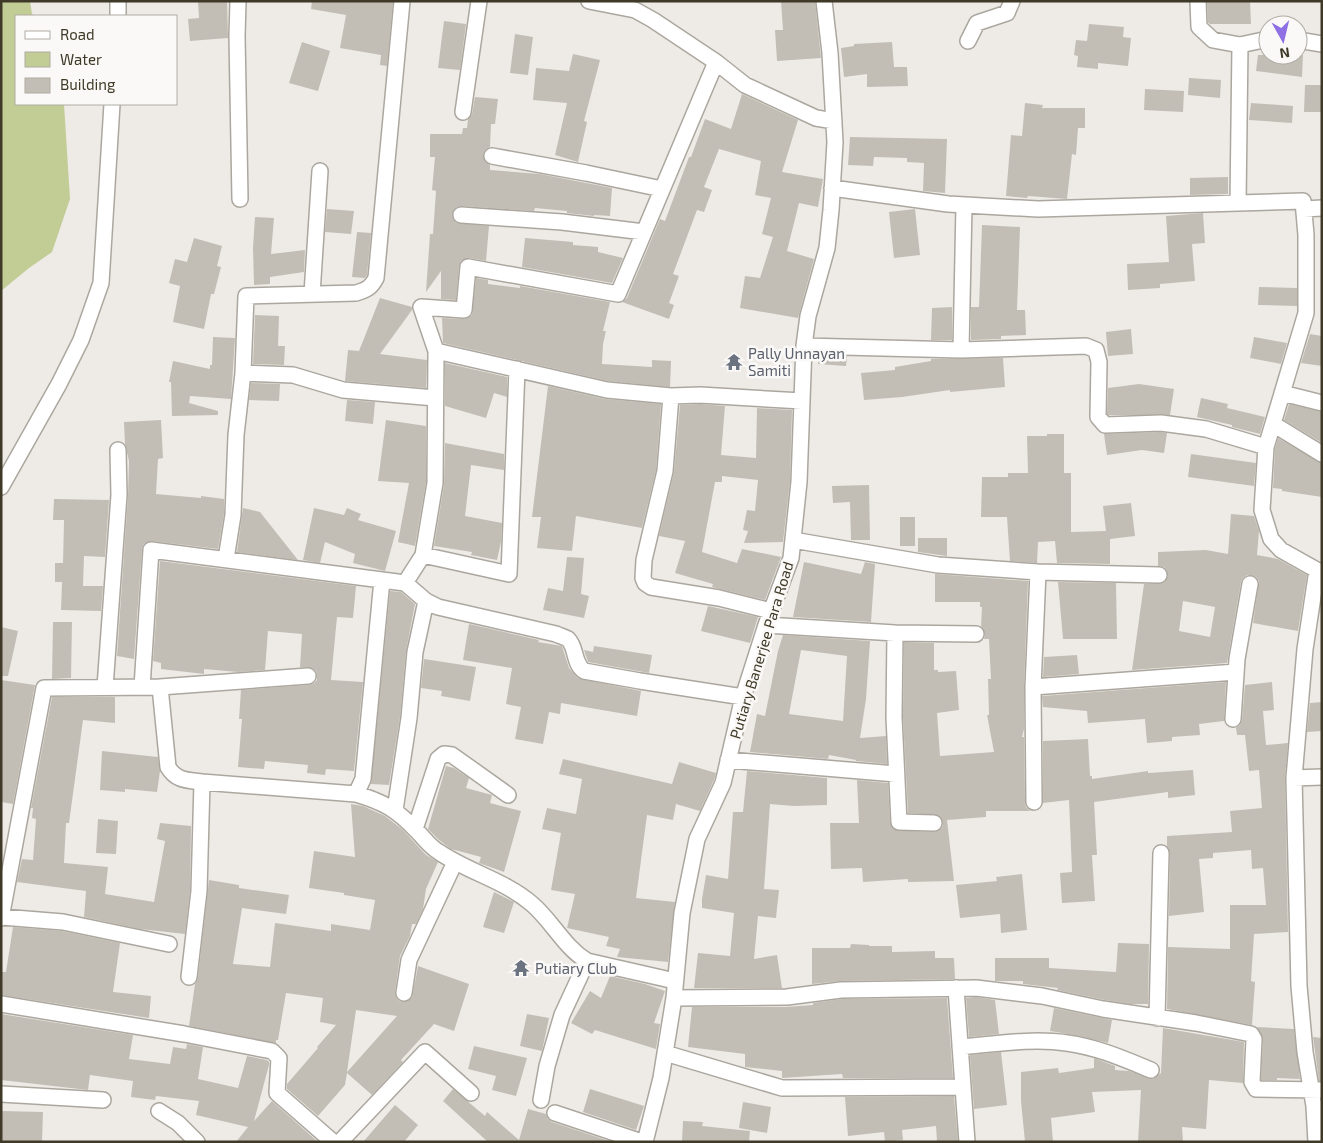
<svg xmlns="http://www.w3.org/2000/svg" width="1323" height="1143" font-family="'Exo 2',sans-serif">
<rect width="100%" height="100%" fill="#eeebe7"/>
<path fill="#c2cc95" d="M1,1H30L32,14L35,16H16V104H64L70,199L52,252L29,268L1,291Z"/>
<path fill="#c2beb6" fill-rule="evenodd" d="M198,1H227L228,38L190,41L188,19L199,18Z
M312,1H393L387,66L380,65L381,55L340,48L346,15L311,9Z
M781,1H815L821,58L777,61L775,30H783Z
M1207,1H1250L1251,24H1210L1208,23Z
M444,21L466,24L460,70L438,68Z
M1089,24L1124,27L1123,37L1131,38L1128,66L1098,63V69L1077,67L1078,56L1074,55L1076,40L1087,41Z
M515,34L533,37L528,75L510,73Z
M302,42L330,51L318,91L289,83Z
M892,42L894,67H907L908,86L867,87V74L844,77L841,48L854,46V44Z
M573,54L600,60L584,121L587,122L578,162L555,155L567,103L533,100L536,68L569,71Z
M1258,55H1303L1302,77L1256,71Z
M1189,78L1221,80L1220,98L1188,95Z
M1305,85H1322L1321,112H1304Z
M1145,89L1184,91L1183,112L1144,110Z
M742,94L798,120L782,172L823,179L818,207L799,203L787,251L814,259L798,318L740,308L745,276L760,278L773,237L762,234L771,198L755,195L761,161L719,149L704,187L712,190L704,212L697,210L673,274L679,276L669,303L674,305L669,319L622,302L627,298L660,219L665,221L689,157H691L705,119L731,129Z
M475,97L498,99L495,124H491L490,147L485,150L483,155L486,163L490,165V170L540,174L612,188L610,216L594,215V216L567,213V211L535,208L534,211L462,206L456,207L452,215L456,223L489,226L486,261L469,258L461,261L459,266L456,300L441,299V271L426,292L430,234H433L436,191L432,190L435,157H430V134H462L463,128H467L468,120L472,114Z
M1025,103L1043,105L1042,108H1085V128H1078L1076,155L1072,154L1067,199L1028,196L1027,198L1006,196L1011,135L1022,136Z
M1251,103L1293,106L1292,123L1249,120Z
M850,137L947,139L945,193L923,191L924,163L907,162V158L874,157L873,166L848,165Z
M1228,177V194L1190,195V178Z
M327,209L354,211L351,234L325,232Z
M915,209L920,255L894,258L889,212Z
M1203,213L1205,243L1192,244L1195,281L1160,284V288L1128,290L1127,264L1169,262L1166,216Z
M255,217L274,218L271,254L305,250L304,272L270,277V284L254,285L253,248Z
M982,225L1020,227L1017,310H1025L1026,335L1001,336V339L971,340V307H979Z
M357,232L371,233L367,275L365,278L352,277Z
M194,238L222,246L217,266L221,267L214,294H211L204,329L173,322L180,286L169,283L175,259L187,262Z
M525,238L573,242V245L598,247V252L623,258L612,283L522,267Z
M476,278L488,280V284L520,288V286L610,302L603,331H606L603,344L602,364L652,367V360L671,361L670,387L608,381L443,343L442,318L464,319L472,315Z
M1259,287L1297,288V306L1258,305Z
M380,298L412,307V310L380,354L427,360L426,388L345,381L348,350L359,351Z
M952,307V340H931L932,308Z
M255,315L279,316L278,346H285L284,365L253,364Z
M1131,329L1133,354L1108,356L1106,332Z
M1310,334L1322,336V366L1301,363Z
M213,337L235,338L231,399L190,396L189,403L218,411V415L172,416L171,382H169L173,361L210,369V365H212Z
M1254,337L1287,343L1281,364L1250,358Z
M819,356H847L846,366L818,364Z
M1003,358L1005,387L950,392V390L902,397L864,400L861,373L895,370V367L931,361V359Z
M445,363L507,377V397L494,393L486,418L445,406Z
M251,383L280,384L279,401L249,400Z
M1139,384L1174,389L1170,415H1109L1107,414L1108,388Z
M548,386L605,399L661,404L656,470L642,528L576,516L572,551L537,548L541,517H532Z
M1201,398L1228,404L1227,408L1265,417L1260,434L1232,427V425L1197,417Z
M347,400L375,402L373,424L345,421Z
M700,404L725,406L721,455L756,458L757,408L792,410L790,481L783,542L744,543L748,531L743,530L747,510L755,511L758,480L722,476V482H715L702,552L737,563L742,549L781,557L765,600L712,587L713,584L675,573L685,541L659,536L674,472L680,405Z
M1289,404L1322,412V443L1284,420Z
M161,420L163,458L158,459L156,494L201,498V496L224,499V514L218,549L152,541L144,544L142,549L134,659L117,656L128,496L129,461L125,444L124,422Z
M386,420L426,426V482L415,546L398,542L409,483L378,481Z
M1161,432L1167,433L1164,453L1142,450L1107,455L1104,434Z
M1047,434H1064V473H1071V532L1106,531L1103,506L1131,503L1135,536L1110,539V564L1057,563L1055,541L1038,542L1037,563L1010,561L1007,517H981L982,477H1008V473H1028L1027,436H1047Z
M1278,438L1322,463V497L1282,491V489L1273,488L1275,449Z
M445,443L504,454V470L471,465L465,516L502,523L501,542L497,560L471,555L472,552L434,546L444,485Z
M1191,454L1256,463L1254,486L1188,477Z
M869,485L870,540H851L850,502L833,503L832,486Z
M54,499L109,500L105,557L84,556L83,586H103L101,611L61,610L62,582H55V563H63L64,520H53Z
M243,508L260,512L298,560L237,552Z
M314,508L344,515L347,508L361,514L358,520L396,531L385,571L353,563L355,554L325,542L320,563L303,560Z
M1231,514L1254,516L1259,531L1257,555L1278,559L1307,575L1298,631L1253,623L1259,581L1256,577L1247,575L1243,578L1241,582L1227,663L1132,670L1144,584L1163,583L1168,576L1167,571L1164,567L1158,566V552L1206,550L1228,554ZM1183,601L1215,607L1210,637L1179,631Z
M900,517H915V546H900Z
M918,538H947V556L918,552Z
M567,557L584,558L581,594L589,596L584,618L543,610L548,588L563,591Z
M160,561L356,586L353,618L337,617L331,680L363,682L354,771L326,769L325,775L307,773L308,765L265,761L264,769L238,767L242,719H239L241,690L309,685L314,683L317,680L316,671L312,668L300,667L302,634L268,631L265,670L238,672L204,669V674L161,669V663L153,661Z
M804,562L861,574L865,562L875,564L871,622L793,617Z
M935,574L1028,581L1024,687V729L1022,737H1024L1025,802L1026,807L1030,811H986V817L947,820L954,881L908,882V879L863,882L862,868L831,869L830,823H859L857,780L888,783L890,822L895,830L934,832L942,828L943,824L942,819L938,815L908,813L903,717L904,642L934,643V670H938V672L956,671L959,710L937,713L940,756L994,752L987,715H989L988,679H991L989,639H984L985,634L981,626L982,607H980V602H935Z
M1058,582L1116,583L1117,639H1063Z
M390,591L401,592L415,604L406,651L400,717L389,785L371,784Z
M708,606L758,617L750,643L701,631Z
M53,622H72L71,678L52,679Z
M469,624L539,640L538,642L562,646L569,668L578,678L641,691L637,716L561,703L560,714L549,712L543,744L515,739L521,707L506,704L512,668L463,660Z
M1,627L18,631L8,676H1Z
M783,635L870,641L866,699L860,738L886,736L887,764L856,761V760L829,755L828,759L750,752L757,714L765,716L778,651ZM801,650L847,656L843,721L789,714Z
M594,646L652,655L649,673L588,662L584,650L593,652Z
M1077,655L1079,674L1043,677L1044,657Z
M424,659L476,667L470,701L441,696L442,691L421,688Z
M1,680L35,685L13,804L1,802Z
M1226,682L1224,721L1199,724L1200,735L1172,737V741L1147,743L1145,719L1088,723L1087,711L1043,707L1042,696Z
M1272,682L1274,710L1263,711L1266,745L1288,743L1285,778L1288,932L1254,934L1251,981L1255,982L1252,1025L1167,1009L1168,947L1230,949V905H1266L1263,868L1252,869L1251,850L1213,853V858L1199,859L1204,912L1169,916L1170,853L1167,846V836L1232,832L1230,811L1262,808L1259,770L1249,771L1245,735H1237L1236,728L1240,725L1242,720L1245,685Z
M52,697H115V723L83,720L69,823H66L64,863L108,867L105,894L154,902L165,841L157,839L160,823L191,826L190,890L185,934L140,929L84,917L86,891L17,882L22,859L33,860L36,819L32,818L33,808H31Z
M1322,702V731L1307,732L1310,703Z
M1088,739L1090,776H1092V779L1148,771V773L1193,770L1195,795L1168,798V792L1094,802L1097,855H1092L1095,901L1062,903L1060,873L1072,872L1069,800L1043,803V741Z
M102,751L158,757L160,771L157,792L125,789V792L100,790Z
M563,759L672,784L679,762L716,773L714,780L700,811L676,804L673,820L647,815L636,898L675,902L668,962L617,957L620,949L606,946L609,937L567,928L575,894L551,890L561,833L542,829L547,808L576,814L582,779L559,774Z
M446,766L454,768L469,778L466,788L492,795L490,803L521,811L504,872L479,863L481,857L451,849L439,840L428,829Z
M747,771L827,778V805L794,806L770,804L764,889L779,890L776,918L758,916L754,959L777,955L782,988H694L698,953L730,956L734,913L702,908V899L706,875L728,879L733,812H743Z
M351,804L363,806L385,816L403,830L426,855L438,862L426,889L423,909L416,924H412L410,936L400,956L395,992L396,997L399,1001L403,1002L412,998L418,966L469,984L454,1031L434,1024L401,1060L403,1062L372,1095L347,1073L345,1085L318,1116L287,1089V1084L318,1048L317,1047L336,1025L320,1022L323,998L286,993L278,1040H276V1043L189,1026L195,984L198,978L209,880L239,885V888L289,895L286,914L242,908L233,964L270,967L275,923L331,931V924L370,930L375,900L344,895V893L309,888L314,851L355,857ZM356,1010L397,1016L347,1072Z
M98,819L118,821L116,854L96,853Z
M1022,874L1027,930L1001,933L1000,914L960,918L956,885L997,881L996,877Z
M494,892L514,902L504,933L483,927Z
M13,927L62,931L120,943L113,992L151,996L149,1018L1,995V972H6Z
M1118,943L1149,944L1148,1004H1130L1105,1000L1057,990L1058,988L1023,984V981H995V958H1049V968L1116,972Z
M851,944L869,945V946H892V952L935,951V958H954L955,979L841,981L812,984V948H850Z
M610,976L645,984L665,991L654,1023L660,1024L656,1049L595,1030L592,1034L571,1023L590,991L601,998Z
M976,997L995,1000L999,1034L969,1037L966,998Z
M947,998L953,1078H843L842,1074L782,1078V1071L745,1067V1054L688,1047L692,1007H785L813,1005V1003L842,999Z
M1054,1008L1112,1020L1108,1043L1080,1036L1050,1031Z
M1,1014L133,1035L129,1059L170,1064L173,1047L186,1049L187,1044L203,1047L198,1079L238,1088L247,1056L267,1060L269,1062V1065L254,1121L272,1101L318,1142H236L248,1127L196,1115L199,1101L156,1096L155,1100L131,1097L133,1081L90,1075L88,1090L1,1080Z
M527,1014L549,1018L542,1051L520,1046Z
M1257,1027L1294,1029L1300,1079L1277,1078V1080H1261L1263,1039Z
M1163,1028L1244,1042L1243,1083L1209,1080L1206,1129L1182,1127L1183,1142H1138L1141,1090L1092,1092L1095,1112L1051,1118L1053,1142H1025L1021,1101V1072L1058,1068L1059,1073L1094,1068V1058L1115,1066V1070L1129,1071L1153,1079L1161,1073Z
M1313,1037L1322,1038V1081H1319Z
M474,1046L527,1058L516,1096L492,1090L496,1076L468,1069Z
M1001,1052L1007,1105L974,1109L970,1055Z
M453,1089L485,1116L487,1112L519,1140L528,1109L546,1114L548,1119L552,1122L612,1142H488L443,1101Z
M590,1089L644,1106L636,1130L583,1112Z
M954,1096L958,1142H937L936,1126L902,1130L903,1140L885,1142L884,1132L848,1136L845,1097Z
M743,1102L771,1107L767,1133L739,1128Z
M395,1105L418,1125L404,1142H363Z
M1,1111L43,1112L42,1142H1Z
M683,1121L703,1122L702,1126L750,1131L749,1142H682Z"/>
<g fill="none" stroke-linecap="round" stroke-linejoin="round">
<g stroke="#aca79e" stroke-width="18">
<path id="minor" d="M238,1L237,36L240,199
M589,1L635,10L653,20L716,62L745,85L816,118L834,121
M1198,1L1199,27L1213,40L1240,45
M118,16V1
M1298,40L1322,44
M968,41L977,23L1007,13L1012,1
M463,112L479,1
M492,156L586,173L662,189
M832,188L948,204L1038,209L1303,201L1306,235V313L1266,447L1262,510L1271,539L1281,550L1322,573
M1238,203L1240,45L1268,39
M1304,209L1322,208
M461,215L562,222L644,232
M312,294L320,171
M804,346L961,350L1086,346L1096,350L1099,362L1098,417L1105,425L1161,423L1206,429L1266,447
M961,350L964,205
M436,351L607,390L671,396L700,395L802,401
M243,373L293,375L343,390L435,398
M1282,393L1322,403
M671,396L665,471L644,560L643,578L645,583L651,587L719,598L771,611
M1273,424L1322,454
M1,487L59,384L81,340L101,283L112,104
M793,540L938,565L1038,572L1159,575
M423,555L509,574L517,369
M226,559L233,515L236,435L243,373L246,296L356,293C366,290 371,288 376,278L402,1
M1317,570L1305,649L1294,778L1322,777
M405,583L426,601L438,607L556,634C560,636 565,637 568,639C577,648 573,663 584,671L640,681L743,697
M766,625L895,633L976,634
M895,633L894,717L899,822L934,823
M105,687L119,495L118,450
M142,687L151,550L405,583L423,555L435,483L436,351L421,307L464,310L468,267L618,294L716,62
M160,687L168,767C176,781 188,780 202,782L356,794C384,802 397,810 417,831C424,838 430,847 439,852C468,872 504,880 532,904C552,921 564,947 587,961L675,981
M1033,687L1236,672
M1233,719L1237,659L1250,584
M728,760L896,774
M1294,778L1299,986L1305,1052L1314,1106L1316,1142
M356,794L363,779L382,580
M1034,802L1033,687L1038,572
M395,810L409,718L415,652L426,601
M415,829L438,759L444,754L452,755L508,795
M2,917L63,922L169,944
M1,918L44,688L160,687L308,676
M189,977L199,891L202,782
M404,993L409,960L455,862
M674,998L787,997L841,990L976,988L1042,996L1103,1009L1196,1023L1251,1034L1254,1039L1252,1082L1256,1089L1322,1090
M1,1004L184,1034L272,1051L279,1058L277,1093L333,1142
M1157,1018L1161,853
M960,1047C995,1044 1032,1038 1067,1043C1097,1047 1124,1059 1151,1070
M665,1053L782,1088L963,1087L956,988
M963,1087L967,1142
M1,1094L103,1100
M541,1100L547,1066L562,1015L587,961
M159,1111L178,1123L197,1142
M555,1113L642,1142
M340,1142L425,1052L471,1093
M645,1142L661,1078L674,998L682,913L697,839L723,783L743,697L766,625L791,558L799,482L804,346L808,316L827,248L831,210L835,142L830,53L824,1"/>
</g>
<use href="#minor" stroke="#fff" stroke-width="15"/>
</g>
<defs>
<g id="temple-bare" transform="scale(1.35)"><path d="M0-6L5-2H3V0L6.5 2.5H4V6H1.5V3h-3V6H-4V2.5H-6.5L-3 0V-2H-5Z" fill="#6b7280" stroke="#faf9f7" stroke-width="2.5" paint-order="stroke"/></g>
</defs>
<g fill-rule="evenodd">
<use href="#temple-bare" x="734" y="362"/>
<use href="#temple-bare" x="521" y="968"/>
</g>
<g text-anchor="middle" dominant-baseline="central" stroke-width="5" stroke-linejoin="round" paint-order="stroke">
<g font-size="15" fill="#5b616d" stroke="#faf9f7" text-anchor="start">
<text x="748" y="353">Pally Unnayan<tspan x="748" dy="17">Samiti</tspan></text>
<text x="535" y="968">Putiary Club</text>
</g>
<g font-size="15" fill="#3f3927" stroke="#faf9f7">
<text transform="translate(761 650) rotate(-73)">Putiary Banerjee Para Road</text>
</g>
</g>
<rect width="1323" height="1143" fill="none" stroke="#3f3927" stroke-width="5"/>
<rect x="15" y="15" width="162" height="90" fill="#faf9f7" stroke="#afaca4"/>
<rect x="25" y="31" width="25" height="8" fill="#ffffff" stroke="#afaca4"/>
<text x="60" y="40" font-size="15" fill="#3f3927">Road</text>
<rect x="25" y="52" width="25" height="15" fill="#c2cc95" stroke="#afaca4"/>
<text x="60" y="65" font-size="15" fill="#3f3927">Water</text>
<rect x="25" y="78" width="25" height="15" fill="#c2beb6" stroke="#afaca4"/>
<text x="60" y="90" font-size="15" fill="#3f3927">Building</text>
<g transform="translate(1283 40) rotate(172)"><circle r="24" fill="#faf9f7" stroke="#afaca4"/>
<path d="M0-4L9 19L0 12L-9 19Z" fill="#8f6fe4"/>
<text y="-8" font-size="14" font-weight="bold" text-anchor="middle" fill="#3f3927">N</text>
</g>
</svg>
